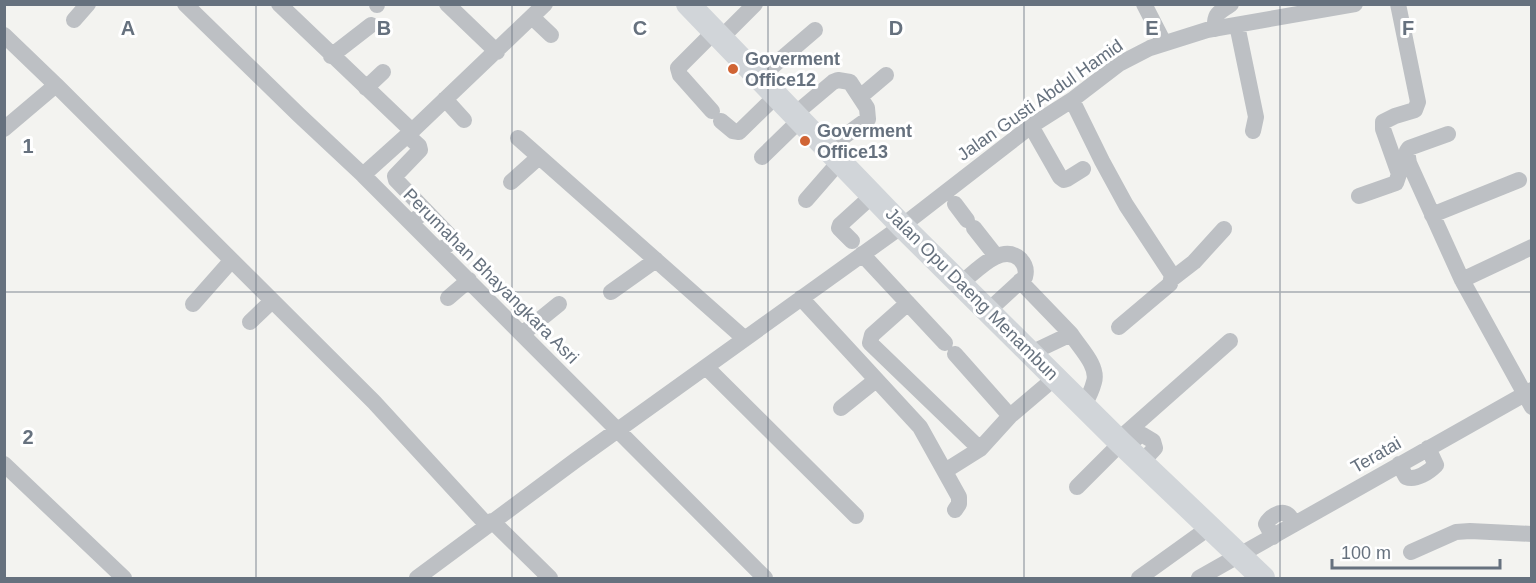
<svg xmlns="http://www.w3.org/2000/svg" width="1536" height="583" font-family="Helvetica,sans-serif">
<rect width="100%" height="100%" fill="#f3f3f0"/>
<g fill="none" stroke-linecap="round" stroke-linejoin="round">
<path stroke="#bdc0c4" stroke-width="16" d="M185,4L299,115L363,175L765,578
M279,4L412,131
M447,4L497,52
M1144,4L1164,43
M377,5V4
M532,17L551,35
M74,20L88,4
M1237,25L1256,117L1253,131
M1215,29C1214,12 1219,13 1231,4
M4,35L56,85
M721,38L755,4
M331,56L371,25
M759,78L815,30
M366,88L383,72
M860,97L886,75
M445,99L464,120
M1072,100L1102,161L1126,205L1172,275L1170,284L1119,327
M712,111L680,75L678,68L714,32
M795,114L833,82L838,80L850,82L867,108L868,119L828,148
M721,121L733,131L739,132L777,95
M1031,126L1060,177L1064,180L1067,179L1083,169
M4,129L56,85L374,402L487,525
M1448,134L1409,148L1407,151L1409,163L1462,280L1532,407
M407,135L419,146L420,150L395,176L396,180L425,210
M518,138L745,339
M762,157L800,120
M363,175L412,131L545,4
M511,182L539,157
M1359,196L1396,183L1399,174L1383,129V122L1395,116L1415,110L1418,102L1398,4
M806,200L840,161
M955,204L967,220
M1432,215L1519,180
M419,216L425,210L451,237L450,243L440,251
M974,228L996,256
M852,241L839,228L840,225L873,195
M862,254L945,343
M1172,279L1194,262L1224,229
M1462,280L1532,247
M1020,281L1071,334
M961,283C976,272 1001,242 1020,259C1025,264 1027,270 1025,277L989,310
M611,292L656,260
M448,298L469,280
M801,298L920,427L959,497V504L955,510
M908,303L872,335L870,343L980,449
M193,304L231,261
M250,322L272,301
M522,334L559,304
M1031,353L1071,334C1079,347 1099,366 1094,382C1092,390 1088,398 1084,405
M955,354L1010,416L1056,377
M706,367L856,516
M841,408L876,380
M1118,440L1230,341
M1126,447L1139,436L1143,435L1153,441L1155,448L1142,462
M4,464L124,578
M1399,464L1406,477C1416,481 1429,472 1436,465L1428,448
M945,471L980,449L1010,416
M1077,487L1121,443
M492,521L550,578
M1273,537L1266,524C1269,518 1280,509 1288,515C1291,517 1292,521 1294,524
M1411,552L1456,532L1470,531L1532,534
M417,578L576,460L902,226L1031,126L1072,100L1119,64L1150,48L1207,30L1355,4
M1139,578L1210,527
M1199,578L1532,390"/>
<path stroke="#d1d5d9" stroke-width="24" d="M688,4L902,226L1121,443L1263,578"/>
</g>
<path fill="none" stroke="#66717e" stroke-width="1.5" stroke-opacity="0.55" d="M256,4V578M512,4V578M768,4V578M1024,4V578M1280,4V578M4,292H1532"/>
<g fill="#d06434" stroke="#fff" stroke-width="2">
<circle cx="733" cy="69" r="6"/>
<circle cx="805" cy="141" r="6"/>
</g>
<g text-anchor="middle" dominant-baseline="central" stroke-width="6" stroke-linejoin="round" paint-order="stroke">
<g font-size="18" font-weight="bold" fill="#66717e" stroke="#fff" text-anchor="start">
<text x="745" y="59">Goverment<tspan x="745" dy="21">Office12</tspan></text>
<text x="817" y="131">Goverment<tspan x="817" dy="21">Office13</tspan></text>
</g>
<g font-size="18" fill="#66717e" stroke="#fff">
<text transform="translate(1040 100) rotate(-35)">Jalan Gusti Abdul Hamid</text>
<text transform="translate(491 276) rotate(45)">Perumahan Bhayangkara Asri</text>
<text transform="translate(972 294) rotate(45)">Jalan Opu Daeng Menambun</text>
<text transform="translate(1376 455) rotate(-30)">Teratai</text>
</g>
</g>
<g font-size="20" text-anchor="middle" font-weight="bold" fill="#66717e" stroke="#fff" stroke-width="6" stroke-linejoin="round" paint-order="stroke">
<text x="128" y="35">A</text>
<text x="384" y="35">B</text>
<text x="640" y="35">C</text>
<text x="896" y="35">D</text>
<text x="1152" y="35">E</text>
<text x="1408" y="35">F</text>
<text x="28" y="153">1</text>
<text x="28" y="444">2</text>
</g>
<rect width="1536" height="583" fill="none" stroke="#66717e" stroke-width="12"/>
<path d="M1332 559v9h168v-9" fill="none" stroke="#66717e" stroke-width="3"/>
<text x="1341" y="559" font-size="18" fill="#66717e" stroke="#ffffff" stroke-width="4.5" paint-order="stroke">100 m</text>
</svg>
